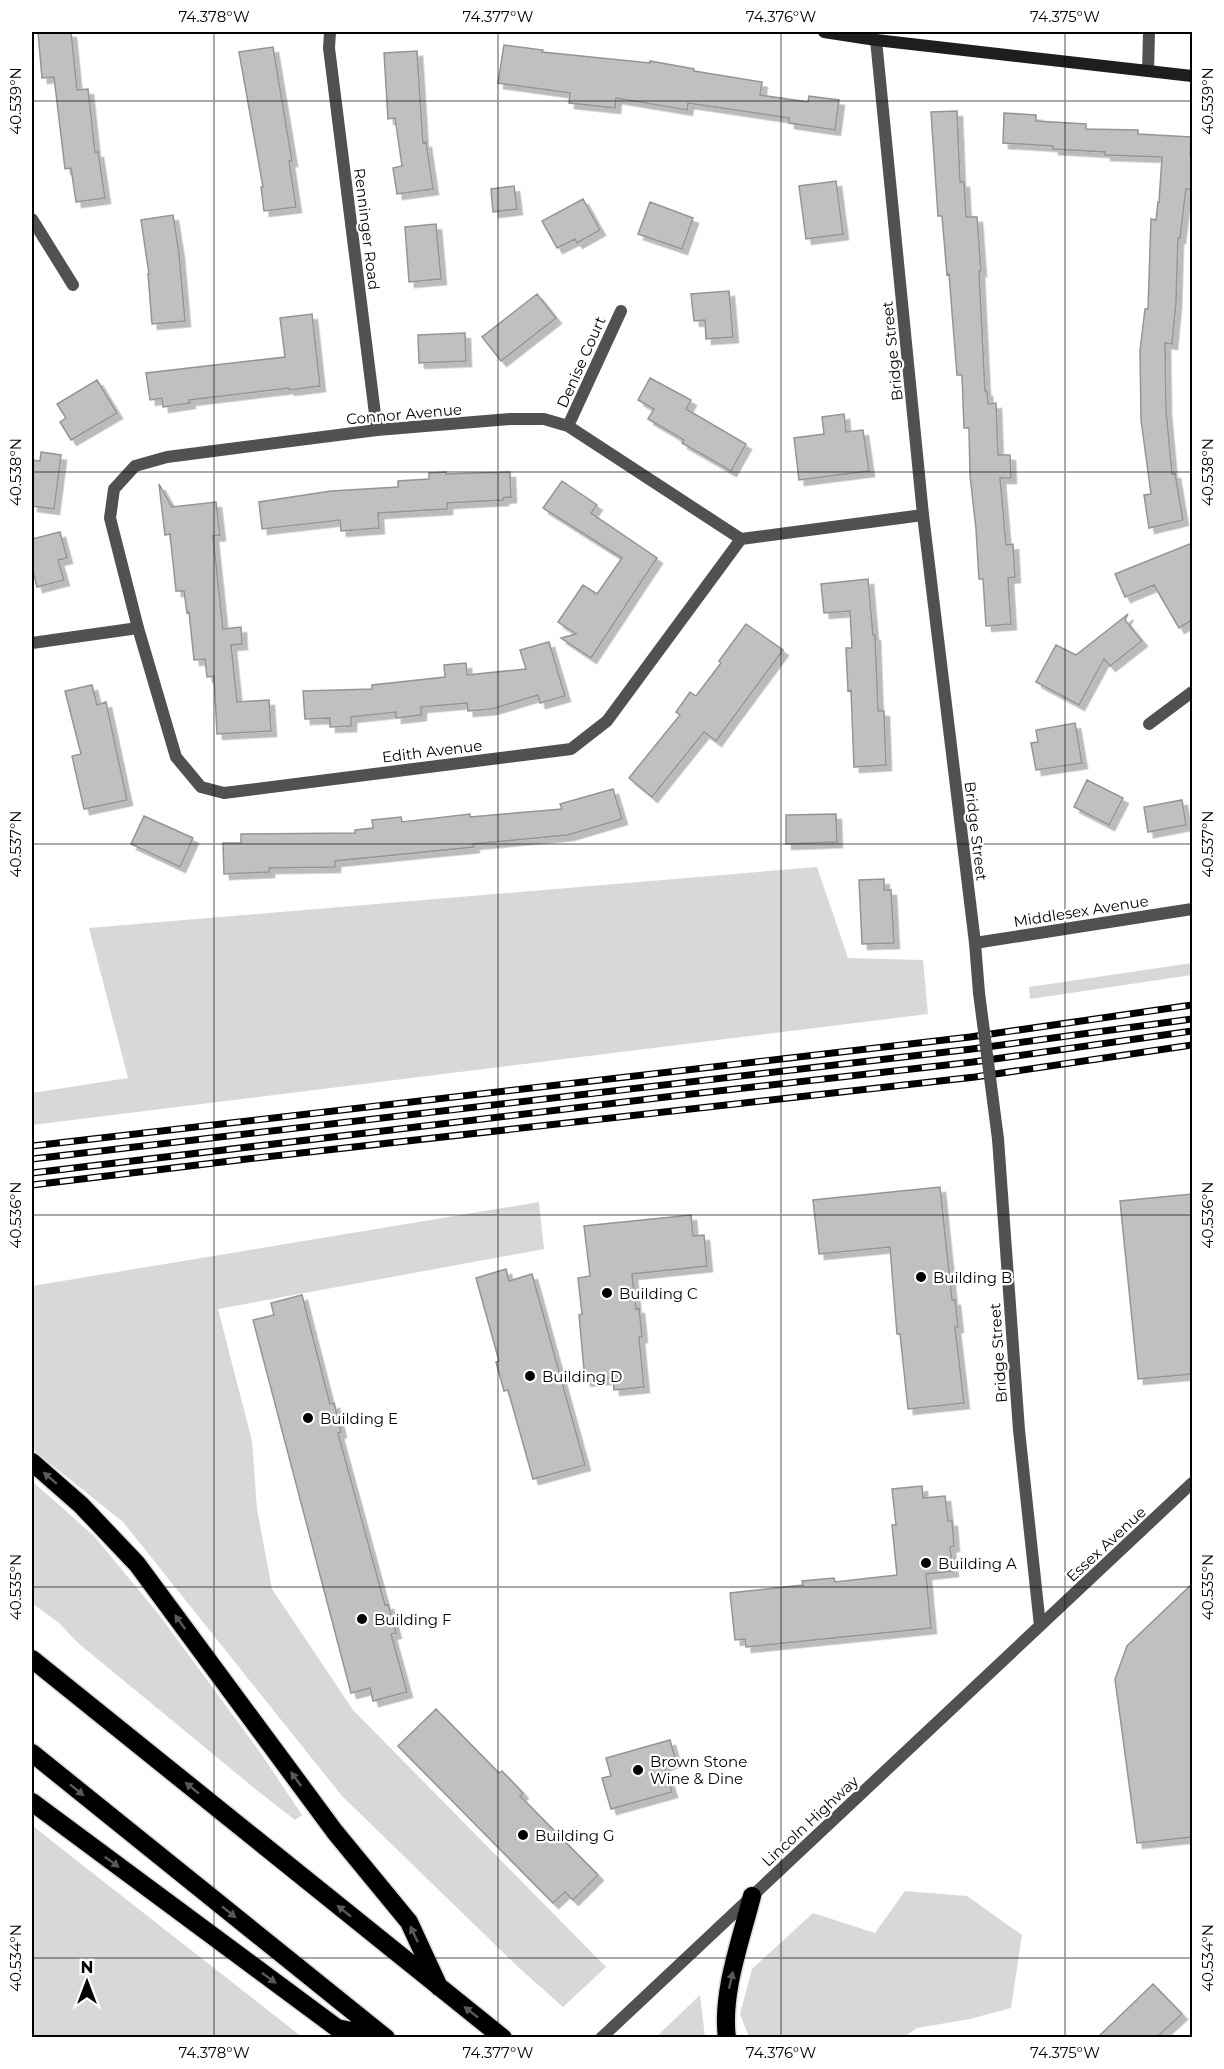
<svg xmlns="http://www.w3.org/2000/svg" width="1224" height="2069" font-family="Montserrat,sans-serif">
<defs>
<filter id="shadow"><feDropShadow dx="5.5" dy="5.5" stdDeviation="0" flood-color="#0004"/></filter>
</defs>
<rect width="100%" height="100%" fill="#fff"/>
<path fill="#d8d8d8" d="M817,867L848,958L923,960L928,1014L32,1125V1093L128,1078L89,928Z
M1192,963V975L1030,999L1029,987Z
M539,1202L544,1249L218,1309L252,1441L257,1509L272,1589L353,1710L606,1967L563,2007L517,1966L342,1796L123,1522L32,1449V1286Z
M32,1481L94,1536L160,1616L262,1755L302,1815L295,1820L259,1792L78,1643L59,1623L32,1603Z
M32,1825L48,1838L302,2037H32Z
M905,1891L967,1896L1022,1935L1011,2008L970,2019L917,2028L904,2037H749L740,2014L752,1969L813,1913L875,1933Z
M700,1995L705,2037H656Z"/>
<path fill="#c0c0c0" stroke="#959595" stroke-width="1.5" filter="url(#shadow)" d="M38,32H71L77,90L88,89L95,152H98L105,198L76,202L71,168L65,169L54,77L42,78Z
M504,45L543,50L542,52L650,63V61L694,69V71L762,82L760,95L808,102L809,96L839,100L835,130L789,123V118L688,103L687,110L616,98L615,108L569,103L570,93L498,83Z
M273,47L292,161H289L296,207L264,211L261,187H263L239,52Z
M417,51L423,143L426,142L433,189L397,194L393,168L402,166L395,118L388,119L384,53Z
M957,111L960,182H964L966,217H977L981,271H979L985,391H987L988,404L996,403L998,455H1010L1011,478H1000L1006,545L1013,544L1015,577L1008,578L1011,624L986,626L983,579H979L976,529L970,475L969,428H964L962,375H957L949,274L947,275L942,216H938L931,112Z
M1004,113L1036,115V121L1086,124V129L1138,130V134L1191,137L1190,155H1192V189H1186L1180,238H1178L1176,302L1172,344L1165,343L1166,409L1172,474L1175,473L1183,520L1149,528L1144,495L1151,494L1141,420L1140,351L1145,309H1148L1151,219L1156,220L1158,202H1159L1162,157L1105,155V152L1053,149V146L1003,143Z
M836,181L843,234L806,239L799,186Z
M514,186L517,209L493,212L491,189Z
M583,199L600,230L577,243L575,239L557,248L542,221Z
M650,202L693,218L682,249L638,234Z
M173,215L179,253L185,321L152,324L148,274H149L141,220Z
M436,224L441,279L409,282L405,227Z
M729,291L733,337L706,339L705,320L694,321L691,294Z
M537,294L556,318L501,361L482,337Z
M312,314L320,386L289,390V388L189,400L190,403L163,407L162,398L150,400L146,373L285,357L280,318Z
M465,333L466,361L419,363L418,335Z
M650,378L691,400L686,409L746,444L731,471L682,443L684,440L648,419L654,409L638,400Z
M97,380L117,413L71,440L60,422L66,418L57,404Z
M844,414L846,432L863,430L869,471L799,480L794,438L824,434L822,417Z
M41,452L61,455L54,509L32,506V460L40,461Z
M446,472V474L510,472L511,497L503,498V500L447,503V509L378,513L379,528L341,531L340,520L262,529L259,502L331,491L398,487V481L429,479V473Z
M562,481L597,505L591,513L657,558L591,658L561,638L576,634L558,622L583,585L597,594L622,558L543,508Z
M159,484L172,507L216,502L220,535L213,536L223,629L241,627L242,644L231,645L237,702L269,700L271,731L217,734L214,676L207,677L205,659L194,660L189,612L187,613L184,591H176L170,534L165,535Z
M60,532L67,558L58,560L64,580L37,587L32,567V539Z
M1192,543V620L1179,628L1154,585L1125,597L1115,574Z
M868,579L873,635H875L878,711H884L886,765L854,767L851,690L848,691L846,648H852L850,611L824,613L821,584Z
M1128,614L1125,620L1142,641L1110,666L1104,659L1079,705L1036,682L1056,645L1076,655Z
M746,624L783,650L716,741L704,732L652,797L629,778L680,715L676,712L690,692L696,696L721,663L719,661Z
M549,642L565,696L540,703L538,695L492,709L468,711L467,703L421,707V715L396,718V712L351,717V726L330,727V718L305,719L303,691L372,689V685L445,677L444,665L466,663L467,675L526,669L520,650Z
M92,685L97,705L106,702L127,800L84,809L72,756L81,754L65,691Z
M1075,723L1082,763L1036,770L1031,743L1038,742L1036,730Z
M1087,780L1123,798L1109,825L1074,807Z
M613,789L622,819L568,835L473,844L474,847L335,861V867L269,868V872L224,874L223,843H241V834L355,833V830L373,828L372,820L401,817L402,822L470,814V817L562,809L560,804Z
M1182,800L1186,825L1148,832L1144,807Z
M836,814L837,842L786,844V815Z
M144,816L193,838L180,867L131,844Z
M884,879V890H891L894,943L862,944L859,880Z
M940,1187L952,1300H955L958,1327H955L964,1403L908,1409L900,1334H897L890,1247L819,1254L813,1200Z
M1192,1194V1374L1138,1379L1120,1201Z
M691,1215L693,1236L704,1235L707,1266L632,1274L636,1309L639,1308L642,1337H639L644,1387L614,1390L613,1378L585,1381L579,1315L582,1314L578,1278L590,1276L584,1226Z
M506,1269L509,1281L532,1274L585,1465L533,1479L508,1390L504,1391L496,1362L499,1361L476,1278Z
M302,1295L330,1404L334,1403L341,1432L338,1433L385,1605L388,1604L396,1633L391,1634L407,1692L373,1701L370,1688L351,1693L253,1320L274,1315L271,1303Z
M922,1486L923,1498L945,1496L948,1521H952L954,1546L950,1547L953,1571L926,1574L931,1628L746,1647L745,1639L735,1640L730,1593L803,1585L802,1581L834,1578L835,1582L897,1575L892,1525H896L892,1489Z
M1192,1584V1837L1137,1843L1115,1679L1127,1646Z
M436,1709L499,1773L502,1771L523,1793L520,1796L598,1875L573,1900L565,1892L553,1903L398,1746Z
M670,1740L676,1761L664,1765L672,1792L611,1809L602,1778L611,1776L606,1758Z
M1153,1984L1182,2014L1157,2037H1098Z"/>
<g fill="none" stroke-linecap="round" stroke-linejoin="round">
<g stroke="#dbdbdb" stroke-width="21">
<path id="motorway" d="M32,1462L81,1505L137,1564L335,1832L409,1922L439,1987
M32,1659L503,2038
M32,1753L386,2038
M32,1802L337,2028L382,2037
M727,2038C721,1993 741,1940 752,1896"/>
</g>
<path stroke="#515151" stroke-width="12" d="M330,32L329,48L377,430
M1148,71L1149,32
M32,219L73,285
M568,426L621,311
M741,539L607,721L571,749L224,793L201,787L176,757L138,628L110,518L114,489L135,466L167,457L377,430L510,419H544L568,426L741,539L923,515
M32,643L138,628
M1149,724L1192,692"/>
<path stroke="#515151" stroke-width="12" d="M876,40L923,515L975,943L979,993
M975,943L1192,909
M998,1139L1019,1430L1040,1626
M601,2038L1192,1483"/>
<path stroke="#1e1e1e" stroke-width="12" d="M824,32L876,40L1192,76"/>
<use href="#motorway" stroke="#000" stroke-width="18"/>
<g stroke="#000" stroke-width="7">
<path id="rail" d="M32,1146L970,1037L1192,1005
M32,1159L972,1049L1192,1019
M32,1173L674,1096L973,1062L1192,1031
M32,1185L247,1159L975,1077L1192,1045"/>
</g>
<use href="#rail" stroke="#fff" stroke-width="4.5" stroke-dasharray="14" stroke-linecap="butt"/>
<path stroke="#515151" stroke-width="12" d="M979,993L998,1139"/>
</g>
<defs><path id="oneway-solid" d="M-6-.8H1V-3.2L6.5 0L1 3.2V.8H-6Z" transform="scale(1.5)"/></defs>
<g fill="#595959">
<use href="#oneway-solid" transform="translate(50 1478) rotate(-139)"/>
<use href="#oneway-solid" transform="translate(180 1622) rotate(-126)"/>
<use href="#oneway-solid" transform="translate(296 1779) rotate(-126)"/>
<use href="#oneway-solid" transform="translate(192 1788) rotate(-141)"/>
<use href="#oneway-solid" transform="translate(77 1790) rotate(39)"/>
<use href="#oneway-solid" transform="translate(112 1862) rotate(36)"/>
<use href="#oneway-solid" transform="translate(344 1911) rotate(-141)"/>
<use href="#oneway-solid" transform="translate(229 1912) rotate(39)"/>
<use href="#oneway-solid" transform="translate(414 1934) rotate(-115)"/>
<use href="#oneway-solid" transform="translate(269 1978) rotate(36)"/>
<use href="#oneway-solid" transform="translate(731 1980) rotate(-77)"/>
<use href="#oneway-solid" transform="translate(471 2012) rotate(-142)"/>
</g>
<path fill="none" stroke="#000" stroke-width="1.5" stroke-opacity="0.45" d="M214,32V2038M498,32V2038M781,32V2038M1065,32V2038M32,101H1192M32,472H1192M32,844H1192M32,1215H1192M32,1587H1192M32,1958H1192"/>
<g fill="#000" stroke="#fff" stroke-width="2">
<circle cx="921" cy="1277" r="6"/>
<circle cx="607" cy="1293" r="6"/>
<circle cx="530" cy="1376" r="6"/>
<circle cx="308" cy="1418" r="6"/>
<circle cx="926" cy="1563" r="6"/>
<circle cx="362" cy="1619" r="6"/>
<circle cx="638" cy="1770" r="6"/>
<circle cx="523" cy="1835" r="6"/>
</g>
<g text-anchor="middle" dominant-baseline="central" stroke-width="4.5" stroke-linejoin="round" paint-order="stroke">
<g font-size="15" fill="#000" stroke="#fff">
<text transform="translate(367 229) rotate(83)">Renninger Road</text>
<text transform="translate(892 351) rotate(-96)">Bridge Street</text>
<text transform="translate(581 362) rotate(-66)">Denise Court</text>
<text transform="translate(404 414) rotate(-5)">Connor Avenue</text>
<text transform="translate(432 751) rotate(-7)">Edith Avenue</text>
<text transform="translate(976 831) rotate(83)">Bridge Street</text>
<text transform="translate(1081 911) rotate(-9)">Middlesex Avenue</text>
<text transform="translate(998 1353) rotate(-94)">Bridge Street</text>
<text transform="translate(1106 1544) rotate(-43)">Essex Avenue</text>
<text transform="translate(810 1821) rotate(-43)">Lincoln Highway</text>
</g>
<g font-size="15" fill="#000" stroke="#fff" text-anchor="start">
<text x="933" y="1277">Building B</text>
<text x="619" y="1293">Building C</text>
<text x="542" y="1376">Building D</text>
<text x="320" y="1418">Building E</text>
<text x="938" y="1563">Building A</text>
<text x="374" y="1619">Building F</text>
<text x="650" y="1761">Brown Stone<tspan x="650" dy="17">Wine &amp; Dine</tspan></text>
<text x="535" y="1835">Building G</text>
</g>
</g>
<rect width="1224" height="2069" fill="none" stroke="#ffffff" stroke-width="66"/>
<g transform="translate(87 1982)" stroke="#ffffff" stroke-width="4.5" paint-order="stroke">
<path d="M0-4.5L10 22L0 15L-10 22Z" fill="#000000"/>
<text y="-9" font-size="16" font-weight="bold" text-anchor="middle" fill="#000000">N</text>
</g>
<rect x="33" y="33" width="1158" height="2003" fill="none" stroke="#000" stroke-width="2"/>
<g font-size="15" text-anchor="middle" fill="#000">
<text x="214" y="22">74.378°W</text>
<text x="498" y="22">74.377°W</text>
<text x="781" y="22">74.376°W</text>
<text x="1065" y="22">74.375°W</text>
<text transform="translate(16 101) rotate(-90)" y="5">40.539°N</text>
<text transform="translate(1208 101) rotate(-90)" y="5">40.539°N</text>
<text transform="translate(16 472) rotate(-90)" y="5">40.538°N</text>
<text transform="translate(1208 472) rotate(-90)" y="5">40.538°N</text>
<text transform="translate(16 844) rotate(-90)" y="5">40.537°N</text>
<text transform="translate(1208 844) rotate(-90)" y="5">40.537°N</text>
<text transform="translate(16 1215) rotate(-90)" y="5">40.536°N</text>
<text transform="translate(1208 1215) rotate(-90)" y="5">40.536°N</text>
<text transform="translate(16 1587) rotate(-90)" y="5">40.535°N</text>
<text transform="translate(1208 1587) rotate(-90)" y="5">40.535°N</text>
<text transform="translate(16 1958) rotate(-90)" y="5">40.534°N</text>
<text transform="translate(1208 1958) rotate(-90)" y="5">40.534°N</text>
<text x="214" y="2058">74.378°W</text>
<text x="498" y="2058">74.377°W</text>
<text x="781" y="2058">74.376°W</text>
<text x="1065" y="2058">74.375°W</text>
</g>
</svg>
